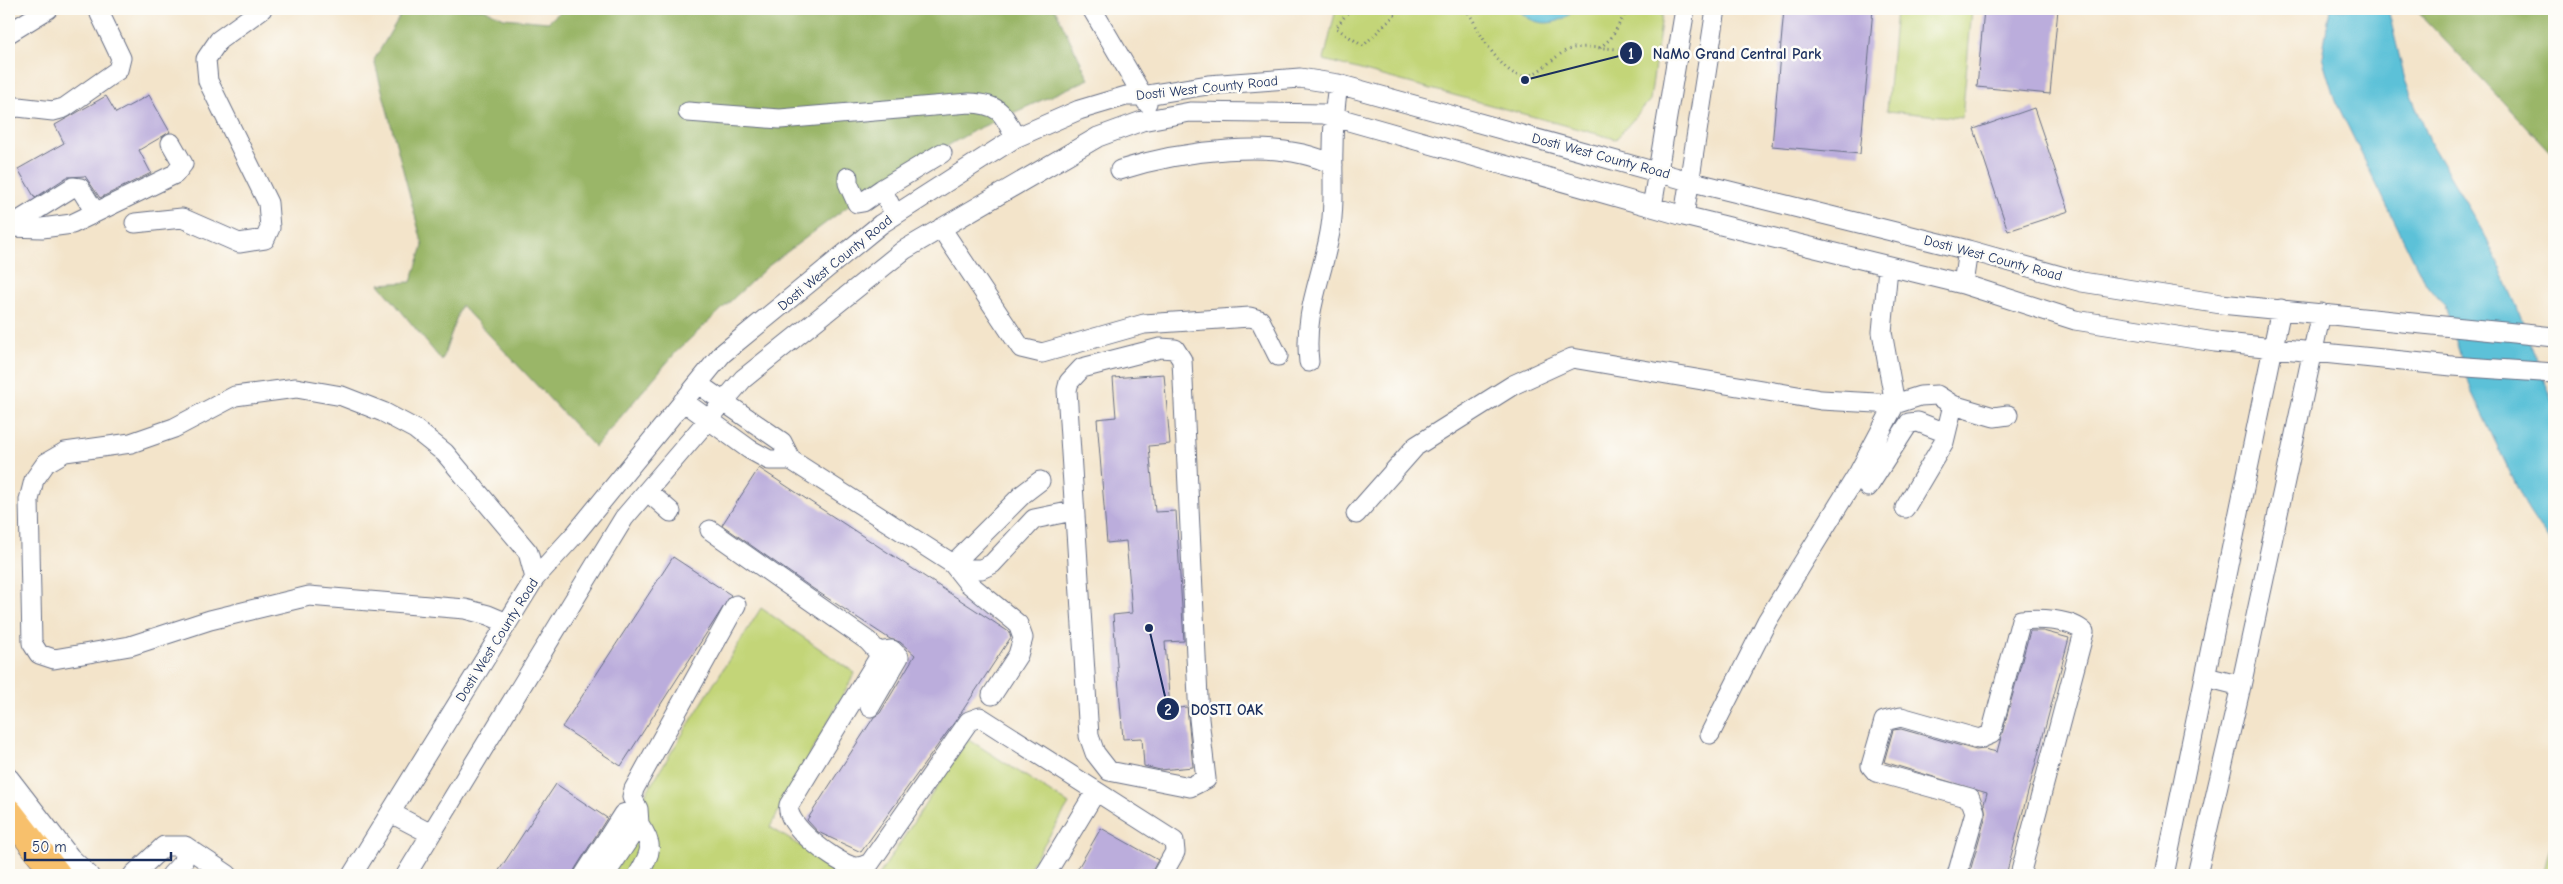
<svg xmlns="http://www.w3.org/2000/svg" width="2563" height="884" font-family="'Comic Neue',sans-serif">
<rect width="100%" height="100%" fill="#fdfcf7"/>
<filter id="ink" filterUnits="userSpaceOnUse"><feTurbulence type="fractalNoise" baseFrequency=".02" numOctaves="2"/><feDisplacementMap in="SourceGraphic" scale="10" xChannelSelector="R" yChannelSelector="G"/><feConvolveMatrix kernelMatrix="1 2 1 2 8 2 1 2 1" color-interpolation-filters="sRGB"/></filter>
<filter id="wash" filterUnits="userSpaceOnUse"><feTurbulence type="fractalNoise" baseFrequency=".0096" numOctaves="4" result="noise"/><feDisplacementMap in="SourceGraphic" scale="20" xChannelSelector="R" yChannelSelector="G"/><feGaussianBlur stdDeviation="1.12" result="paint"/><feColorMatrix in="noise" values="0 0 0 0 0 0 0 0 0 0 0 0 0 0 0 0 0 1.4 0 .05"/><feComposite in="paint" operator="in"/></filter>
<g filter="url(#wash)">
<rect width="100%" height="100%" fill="#f3e4ca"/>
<path fill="#c3d578" stroke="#6f826b" d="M1336,9H1663L1650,100L1616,139L1324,60Z
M1896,9H1972L1962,118L1887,111Z
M761,608L855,673L770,827L846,875H595Z
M968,739L1069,804L1025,875H879Z
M2554,830V875H2543Z"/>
<path fill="#9ab668" stroke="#5a7263" d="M404,9H484L504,18L548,22L564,9H1055L1089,79L975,130L867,192L767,267L676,352L595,447L461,305L442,361L379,284L411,282L423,246L374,60Z
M2415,9H2554V156Z"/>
<path fill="#5bc1d8" stroke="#3b789b" d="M1518,9H1575C1560,27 1533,28 1518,9Z
M2330,9H2388L2405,80L2432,146L2487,239L2517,307L2554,404V549L2528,510L2472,393L2445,306L2424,281L2335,100L2322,57Z"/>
<g id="blocks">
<path fill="#bbaddc" d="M1784,9H1873L1860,154L1772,146Z
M1984,9H2058L2050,94L1977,87Z
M149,95L170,132L139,150L151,173L100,198L85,176L67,177L35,198L18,169L64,143L55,125L106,96L116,113Z
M2034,108L2069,211L2008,231L1974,129Z
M1164,374L1170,444L1149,446L1155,512L1176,511L1184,641L1165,642L1170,709L1187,707L1193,767L1160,770L1144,766L1142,738L1123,739L1113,615L1132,613L1129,575L1126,541L1107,543L1097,419L1116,417L1113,378Z
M759,468L1009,632L1011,637L961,713L861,852L818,832L807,820L874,717L880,713L915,655L900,642L890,639L812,588L722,525Z
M673,557L731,595L621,766L562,727Z
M2030,631H2043L2069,638L2006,875H1969L1986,815L1984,803L1987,793L1884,762L1893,730L1901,729L1976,750L1984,749L1997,752Z
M556,784L607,818L575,869L573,875H496Z
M1101,828L1158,860L1150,875H1074Z"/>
</g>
</g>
<g filter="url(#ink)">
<use href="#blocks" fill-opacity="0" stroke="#676e84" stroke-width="1"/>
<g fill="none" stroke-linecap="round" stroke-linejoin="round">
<g stroke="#676e84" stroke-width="21">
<path id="minor" d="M1092,9L1147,103
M9,33L48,9
M9,109L18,107L53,111L64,108L118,70L121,58L100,14V9
M688,112L780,119L969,103C999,104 1003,112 1015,138
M1120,170C1177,152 1279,136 1333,165
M848,177V183L857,203L863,202L882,189
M1652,207L1685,9
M895,215L882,189L942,153
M1684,216L1716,9
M135,223L182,218L239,243L265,239L270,228L268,203L208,81L206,59L219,40L262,9
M9,227L42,228L72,224L175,174L183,164L171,143
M9,227L73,187L80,188L95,212
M941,228L1021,348L1042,353L1144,324L1250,317L1260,320L1278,356
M1963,284L1968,250
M1160,348L1175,349L1182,360L1199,719L1206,779L1190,787L1109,771L1095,753L1089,736L1067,390L1069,382L1082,368Z
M1309,362C1303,310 1324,275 1331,226C1335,201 1332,175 1333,149C1333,127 1335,106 1338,84
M698,384L782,442L791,460L953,564L967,569H981L992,564L1034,519L1073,511
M683,401L749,449L769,460H791
M1868,487L1909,423L1918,422L1946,433
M647,491L671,512
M1905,508L1944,442L1953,405
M1356,514L1416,446L1513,385L1572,358L1821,400L1895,404L1920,396L1937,395L1953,405L1994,417L2008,415
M710,530L868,641L878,652V659L789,805C784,825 833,860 851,866C858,869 864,866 870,863L969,721L980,717L1174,841L1175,852L1162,875
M953,564L968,583L1018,624L1023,638L1018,655L992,695
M953,564L1023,494L1040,481
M507,623L488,615L465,609L309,596L210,620L130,646L54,659L39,654L32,643L29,500L34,480L46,463L65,452L131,443L174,428L235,396L296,388L342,396L383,412L415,429L445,453L528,552L535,578
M2206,677L2241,686
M870,707L899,657L892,650L878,652
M1710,734L1767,621L1859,472L1895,404L1882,332L1888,268
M9,778L70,857L89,875
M391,813L431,834
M133,875L164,846H185L228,875
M171,875L183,862L185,846
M352,875L535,578L576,533L722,354L881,224L1015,138L1079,110L1126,96H1141L1208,85L1300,78L1338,84L1689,181L1968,250L2082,282L2221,304L2554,337
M406,875L624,518L743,379L904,250L1098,137L1142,121L1190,112L1324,114L1684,216L1963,284L2075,320L2215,342L2452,366L2554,373
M584,875L623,814L638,809
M605,875L639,824L638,809L632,797L634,789L736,605
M638,875C651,852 655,847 639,824
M1045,875L1096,791
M1957,875L1975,812L1970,798L1876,772L1871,766L1884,721L1901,717L1979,739L1991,734L2021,620C2039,618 2071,619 2084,632L2020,875
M2164,875L2281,309
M2197,875L2241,686L2321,313"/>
</g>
<g stroke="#676e84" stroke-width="29">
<path id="highway" d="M9,813L57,875"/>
</g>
<path stroke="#676e84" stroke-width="3" stroke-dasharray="1 4" stroke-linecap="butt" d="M1350,9L1336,28L1363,46L1401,9
M1465,9C1473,17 1475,26 1481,35C1488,47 1499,63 1510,71C1533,90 1553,51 1574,48C1590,46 1608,49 1625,49
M1600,48L1611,38L1628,9"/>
<use href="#minor" stroke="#fff" stroke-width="19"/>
<use href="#highway" stroke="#f7c06c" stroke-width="28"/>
</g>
</g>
<g text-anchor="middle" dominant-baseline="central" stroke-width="5" stroke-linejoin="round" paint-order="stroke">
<g font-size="14" fill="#1b2f5e" stroke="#fdfcf7">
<text transform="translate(1207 88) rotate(-6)">Dosti West County Road</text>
<text transform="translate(1601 156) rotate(15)">Dosti West County Road</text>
<text transform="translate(1993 258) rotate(15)">Dosti West County Road</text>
<text transform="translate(835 263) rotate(-39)">Dosti West County Road</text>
<text transform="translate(497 640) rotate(-58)">Dosti West County Road</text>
</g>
</g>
<path fill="none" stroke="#1b2f5e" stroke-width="2" d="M1525 80L1631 53M1149 628L1168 709"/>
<g fill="#1b2f5e" stroke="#fdfcf7" stroke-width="2">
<circle cx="1525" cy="80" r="5"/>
<circle cx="1149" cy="628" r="5"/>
<circle cx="1631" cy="53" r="12"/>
<circle cx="1168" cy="709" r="12"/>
</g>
<g font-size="15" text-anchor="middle" font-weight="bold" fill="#fff">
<text x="1631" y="59">1</text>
<text x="1168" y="715">2</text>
</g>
<g font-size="15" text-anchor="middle" font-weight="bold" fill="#1b2f5e" stroke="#fdfcf7" stroke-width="5" stroke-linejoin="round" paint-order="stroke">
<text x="1737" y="59">NaMo Grand Central Park</text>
<text x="1227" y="715">DOSTI OAK</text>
</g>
<rect width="2563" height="884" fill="none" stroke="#fdfcf7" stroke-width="30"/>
<path d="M25 852v8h146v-8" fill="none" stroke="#1b2f5e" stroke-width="2.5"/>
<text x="32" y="852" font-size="15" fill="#1b2f5e" stroke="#fdfcf7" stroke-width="4" paint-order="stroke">50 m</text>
</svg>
